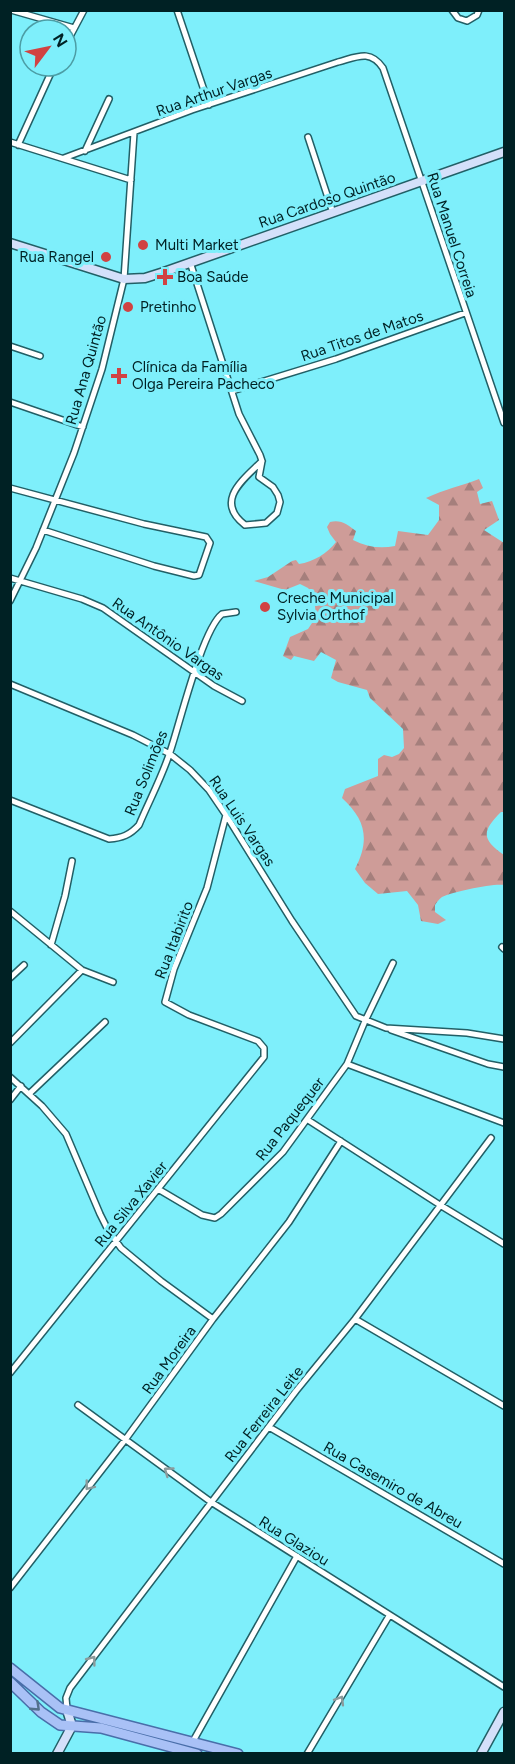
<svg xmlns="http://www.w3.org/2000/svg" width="515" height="1764" font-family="Figtree,sans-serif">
<defs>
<pattern id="forest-firs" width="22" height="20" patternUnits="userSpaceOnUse" patternTransform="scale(1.5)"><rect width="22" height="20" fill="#ce9c98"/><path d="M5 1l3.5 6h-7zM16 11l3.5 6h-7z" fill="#a57f7c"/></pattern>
</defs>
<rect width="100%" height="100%" fill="#7eeffb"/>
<path fill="url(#forest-firs)" d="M479,479L483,488L477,492L480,504L492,501L499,520L484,530L504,543V812H501C482,831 481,839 504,855V885C494,883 451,892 442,897C439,899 437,902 435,905V912L446,920L438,924L421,921L418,905L407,891L378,894L365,883L355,869C370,840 366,820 342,798L345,789L378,776V759L384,755L392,757L399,754L404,748L403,729L370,698L367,690L338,682L331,678L336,660L321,652L314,661L294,656L291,660L283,656L290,637L308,629L316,617L314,595L308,588L300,584L285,590L254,581L268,577L292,561L296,560L299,564C313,562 328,553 336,542L330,534L327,527L330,522C341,519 348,525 356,531L353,540C367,547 380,549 395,546L398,531L428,535L439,520V505L426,498C445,489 461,486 479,479Z"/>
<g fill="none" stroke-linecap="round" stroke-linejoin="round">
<g stroke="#225f66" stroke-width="8">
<path id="street" d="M11,10L74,28
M177,10L209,105
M452,10L458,18L467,21L477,15L479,10
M66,44L84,10
M308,137L333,213
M10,142L131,180
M18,145L54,66
M85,151L109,99
M64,158L192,110L338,62C357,57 370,49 383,68L504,423
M190,262L239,414L260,455L262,461L259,477L273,487L278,495L280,502L277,513L266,523L245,525C214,501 243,480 262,461
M10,346L40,356
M232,391L336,359L465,313
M10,402L83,427
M10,488L144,524L206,537L210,543L199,575L194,576L154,566L43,530
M10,578L82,599L103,608L214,686L242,701
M10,601L36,548L74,453L102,369L124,279L134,133
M10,684L133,735L170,754L190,770L209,790L226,815L292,921L356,1016L386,1028L467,1033L504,1039
M10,800L109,839C122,838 130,835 139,825C149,801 162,777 170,752C180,723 202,630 222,614L236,612
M10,911L82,970L113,982
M51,945L65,896L72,861
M502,947L504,949
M10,978L24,965
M391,1030L488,1064L504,1067
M10,1043L82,970
M347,1064L504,1123
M10,1077L42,1106L66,1134L100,1214L108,1230L121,1248L161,1281L213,1319
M29,1094L105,1022
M10,1100L21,1086
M308,1120L440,1205L504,1244
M158,1189L202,1215L215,1218L221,1214L283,1152L347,1064L365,1021L393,963
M355,1319L504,1406
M10,1373L264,1057V1048L258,1041L189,1015L165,1002L174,969L207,888L226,815
M78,1405L211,1502L504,1687
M269,1427L504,1564
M10,1588L125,1440L213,1319L289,1222L341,1141
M67,1709L66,1698L70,1688L296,1391L355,1319L491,1138
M192,1743L297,1556
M307,1754L389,1616"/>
</g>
<g stroke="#225f66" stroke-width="11">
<path id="secondary" d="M10,243L124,279L145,278L164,272L504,152
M57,1754L72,1726L67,1710
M481,1754L504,1712"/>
</g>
<g stroke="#496ea9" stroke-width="12">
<path id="primary" d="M10,1668L60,1708L238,1754
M10,1682L41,1712L60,1725L101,1728L197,1754"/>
</g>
<use href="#street" stroke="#fff" stroke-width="5"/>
<use href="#secondary" stroke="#d4e0fa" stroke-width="8"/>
<use href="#primary" stroke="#a9c1f6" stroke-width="9"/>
</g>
<defs><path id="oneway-chevron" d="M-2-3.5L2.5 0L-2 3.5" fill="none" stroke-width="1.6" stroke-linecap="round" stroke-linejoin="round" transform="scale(1.5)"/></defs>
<g stroke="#8c9b9c">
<use href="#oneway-chevron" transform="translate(168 1471) rotate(-144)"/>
<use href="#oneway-chevron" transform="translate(89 1486) rotate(128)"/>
<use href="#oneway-chevron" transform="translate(92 1660) rotate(-53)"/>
<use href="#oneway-chevron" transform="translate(340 1700) rotate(-59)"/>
</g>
<use stroke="#54718d" href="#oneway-chevron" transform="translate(36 1707) rotate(43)"/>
<g fill="#d14242" stroke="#7eeffb" stroke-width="2">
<circle cx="143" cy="245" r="6"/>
<circle cx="106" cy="257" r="6"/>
<path d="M162 268h6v6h6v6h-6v6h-6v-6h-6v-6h6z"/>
<circle cx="128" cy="307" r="6"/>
<path d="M116 367h6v6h6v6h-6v6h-6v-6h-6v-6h6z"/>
<circle cx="265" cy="607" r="6"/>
</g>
<g text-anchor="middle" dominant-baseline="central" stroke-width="6" stroke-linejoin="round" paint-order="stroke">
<g font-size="15" fill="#002124" stroke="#7eeffb">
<text transform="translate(214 92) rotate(-19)">Rua Arthur Vargas</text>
<text transform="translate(327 200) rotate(-19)">Rua Cardoso Quintão</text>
<text transform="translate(452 235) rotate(72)">Rua Manuel Correia</text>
<text transform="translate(362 336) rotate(-19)">Rua Titos de Matos</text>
<text transform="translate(86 370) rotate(-74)">Rua Ana Quintão</text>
<text transform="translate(168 639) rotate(35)">Rua Antônio Vargas</text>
<text transform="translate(146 773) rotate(-68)">Rua Solimões</text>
<text transform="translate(242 821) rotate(56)">Rua Luis Vargas</text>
<text transform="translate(174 940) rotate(-69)">Rua Itabirito</text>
<text transform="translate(290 1119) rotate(-52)">Rua Paquequer</text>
<text transform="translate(131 1204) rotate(-51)">Rua Silva Xavier</text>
<text transform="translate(169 1360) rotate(-54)">Rua Moreira</text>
<text transform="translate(264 1414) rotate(-52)">Rua Ferreira Leite</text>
<text transform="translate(393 1485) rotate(30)">Rua Casemiro de Abreu</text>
<text transform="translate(294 1541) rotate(32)">Rua Glaziou</text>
</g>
<g font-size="15" fill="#002124" stroke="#7eeffb" text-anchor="start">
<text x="155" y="245">Multi Market</text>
<text x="94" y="257" text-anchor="end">Rua Rangel</text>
<text x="177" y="277">Boa Saúde</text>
<text x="140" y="307">Pretinho</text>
<text x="132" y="367">Clínica da Família<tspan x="132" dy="17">Olga Pereira Pacheco</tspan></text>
<text x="277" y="598">Creche Municipal<tspan x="277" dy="17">Sylvia Orthof</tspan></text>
</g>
</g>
<rect width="515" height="1764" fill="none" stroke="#002124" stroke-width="24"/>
<g transform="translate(48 48) rotate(58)"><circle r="28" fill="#7eeffb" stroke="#4c9da5" stroke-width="1.5"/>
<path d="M0-4.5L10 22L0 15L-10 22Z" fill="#d14242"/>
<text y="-9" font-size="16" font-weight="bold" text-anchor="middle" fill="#002124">N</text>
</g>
</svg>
